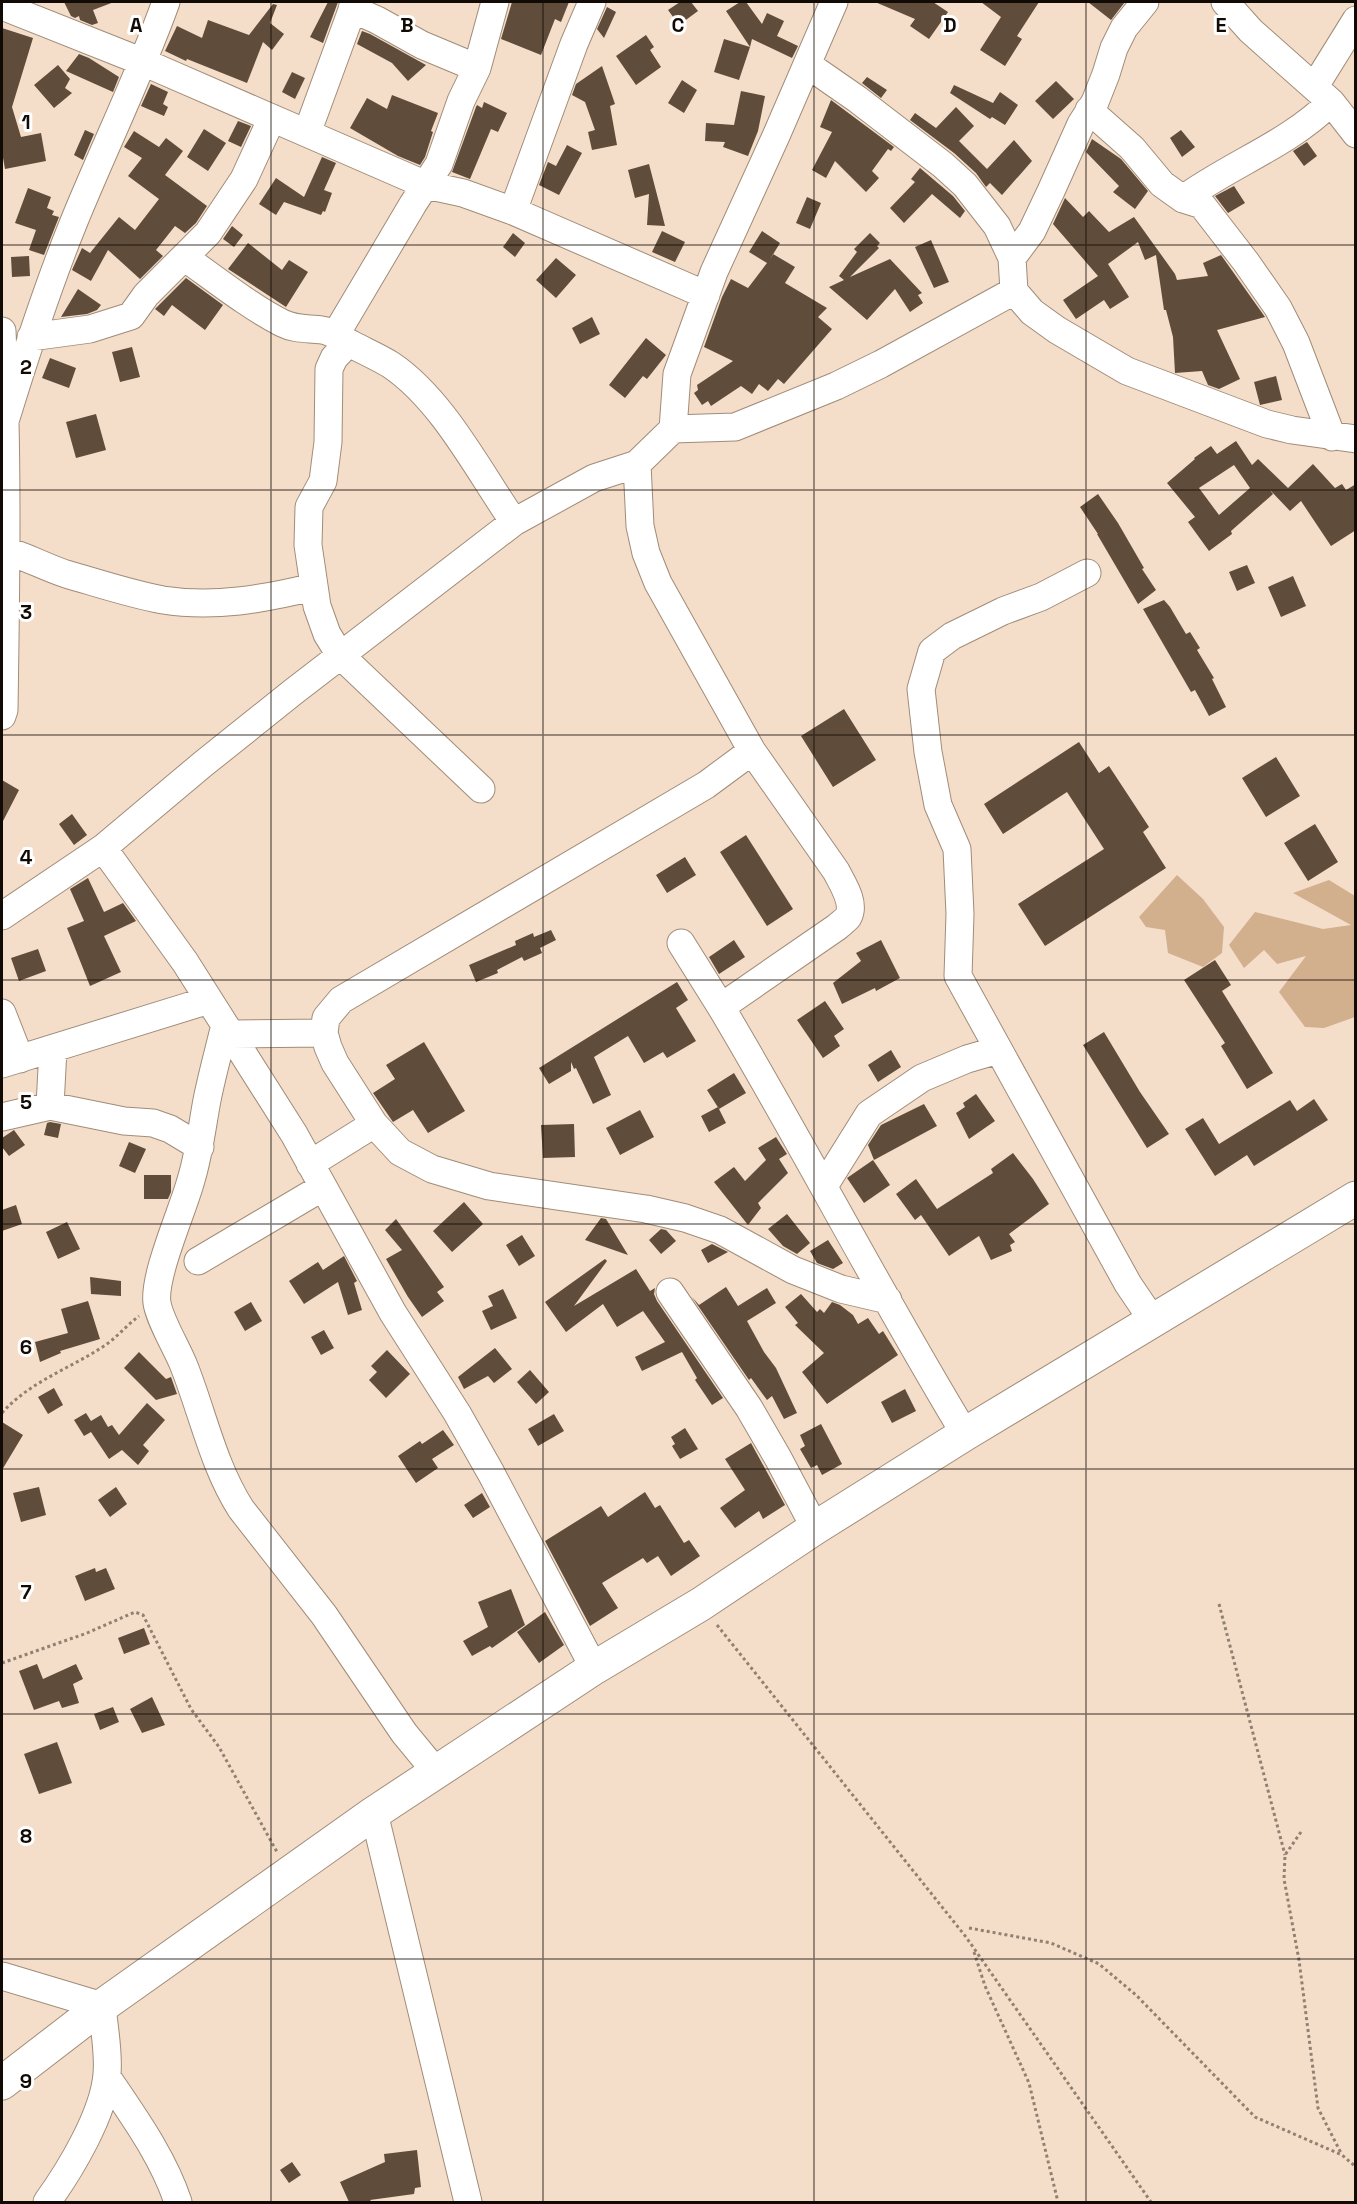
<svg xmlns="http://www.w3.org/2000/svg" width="1357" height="2204" font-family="'Space Grotesk',sans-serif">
<rect width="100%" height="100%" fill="#f5dec9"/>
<path fill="#d2af8d" d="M1177,875L1203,899L1224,927L1222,953L1203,967L1168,953L1165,930L1146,927L1139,917Z
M1329,880L1355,896V1017L1324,1028L1305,1027L1279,992L1306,956L1277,964L1264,950L1244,968L1229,945L1255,912L1323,929L1351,925L1293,893Z"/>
<path fill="#5f4c3a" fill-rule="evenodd" d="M64,2H114L93,10L98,23L92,25L80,20L79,16L75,18L71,16Z
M328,2H338L323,43L310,37Z
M512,2H569L561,22L555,19L541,55L501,39Z
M680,2H691L698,11L679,25L668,10Z
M740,2H746L762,24L767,13L784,21L777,36L798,46L792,58L752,39L750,47L726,11Z
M875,2H933L948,12L929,39L910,26L915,19Z
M981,2H1039L1017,36L1022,39L1005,66L980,50L1001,17Z
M1088,2H1125L1111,20Z
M273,4L277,5L270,23L284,34L272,50L263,42L247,83L187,59L186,61L165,51L177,26L202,38L208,20L249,35Z
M607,7L616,12L604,38L597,29Z
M2,28L33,38L12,107L21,137L41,133L46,161L5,169L2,152Z
M362,31L370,34L426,65L408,81L392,63L357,44Z
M646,35L654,47L650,50L661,67L636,85L616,56Z
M724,39L750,47L739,80L714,72Z
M79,54L89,58L119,77L113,92L66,71Z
M58,65L70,79L65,88L72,93L54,108L34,85Z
M602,66L615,104L610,106L617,145L592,150L588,132L595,130L585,102L572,95L576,84Z
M292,72L305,78L295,99L282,92Z
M867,77L887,90L881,98L862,83Z
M682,80L697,90L684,113L668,103Z
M1056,81L1074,99L1053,119L1035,101Z
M151,84L168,92L163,104L168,107L164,116L141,106Z
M954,85L993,103L1000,92L1018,105L1005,125L992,117L990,119L950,93Z
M741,91L765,96L758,131L748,156L723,147L725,142L705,141L706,123L734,125Z
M392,95L438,113L431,131L433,132L425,157L420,165L398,156L350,128L367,98L387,109Z
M831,100L894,147L891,151L888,149L872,171L879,178L866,192L835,161L826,178L812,170L832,132L820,127Z
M484,102L507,113L498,132L491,129L470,179L452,172L476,107L477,105L482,108Z
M956,107L974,126L959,141L987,169L1014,140L1032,161L1002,195L990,183L986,187L976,173L954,153L910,120L915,113L936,128Z
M238,121L251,126L241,147L228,141Z
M204,129L226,143L208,171L187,157Z
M85,130L94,134L83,160L74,155Z
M1181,130L1195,147L1182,157L1170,138Z
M134,131L159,147L166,138L183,151L165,175L207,206L196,223L185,233L175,226L156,250L163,256L140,279L108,250L91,281L72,270L82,248L90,253L119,217L135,230L159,199L128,176L142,158L124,147Z
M1092,139L1121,159L1148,191L1135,209L1113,192L1119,186L1086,152Z
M1307,142L1317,156L1304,166L1293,151Z
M567,145L582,153L559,195L539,185L548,162L556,166Z
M322,157L336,163L324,190L332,193L325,212L323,211L321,215L284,202L276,215L259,204L276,178L304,197Z
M649,164L662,214L665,226L647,225L649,194L635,198L628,170Z
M920,168L953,196L965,211L960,218L932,194L904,223L890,208L915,182L911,179Z
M1234,186L1245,203L1228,213L1215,196Z
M28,188L51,197L47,208L54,211L52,215L59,217L44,255L29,250L36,230L15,223Z
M807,197L821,203L810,229L796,223Z
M1065,198L1083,217L1089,211L1109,232L1134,217L1175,274L1177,280L1208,276L1203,263L1221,255L1265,317L1217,330L1240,379L1219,389L1208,385L1202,371L1175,373L1173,337L1166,310H1164L1156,255L1145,260L1138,242L1108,264L1129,297L1110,309L1104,300L1076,319L1063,300L1098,276L1053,224Z
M232,226L243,235L234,247L223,239Z
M662,231L685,242L675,262L652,252Z
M762,231L780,243L769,261L773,254L795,267L785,283L827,308L818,317L832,329L784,384L778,379L768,391L759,384L752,394L741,386L711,406L708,401L702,405L694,393L698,390L697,385L733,361L704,347L722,297L731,279L748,288L767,263L749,252Z
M513,233L525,243L515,257L503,247Z
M870,233L880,243L877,246L879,248L850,277L890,259L922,293L918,295L923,303L910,312L895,289L867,320L829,287L844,280L839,276L857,252L854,249Z
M931,240L949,282L934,288L915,247Z
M248,243L282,270L289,260L308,272L286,307L228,269Z
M29,256L30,276L12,277L11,257Z
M556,258L576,275L556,298L536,280Z
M186,278L223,305L205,330L172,305L164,316L155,309Z
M78,289L101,305L97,310L87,314L61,317Z
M592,317L600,334L580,344L572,328Z
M646,338L666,355L647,379L643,376L625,398L609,385Z
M132,347L140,377L120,382L112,352Z
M50,358L76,368L69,388L42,378Z
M1276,376L1282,400L1260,405L1254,382Z
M96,414L106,450L76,458L66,422Z
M1236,441L1252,465L1258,459L1288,488L1313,464L1335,488L1342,484L1346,490L1356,484V530L1331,546L1301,501L1290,511L1269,489L1273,494L1231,531L1232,534L1209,551L1188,522L1195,517L1167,483L1195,459L1194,458L1211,446L1217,454ZM1234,465L1250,488L1219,515L1199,488Z
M1098,494L1118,523L1144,568L1142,569L1156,590L1138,604L1097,534H1098L1080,507Z
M1247,565L1255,583L1237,591L1229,572Z
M1293,576L1306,606L1281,617L1268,587Z
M1164,600L1170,607L1186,634L1190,632L1200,648L1197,650L1214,678L1212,679L1226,707L1209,716L1195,690L1191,692L1143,609Z
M844,709L876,760L833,787L801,736Z
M1079,742L1099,773L1109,766L1149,827L1143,832L1166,868L1045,946L1018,904L1104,849L1067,792L1003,834L984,804Z
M1276,757L1300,796L1266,817L1242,778Z
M2,780L19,790L2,823Z
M72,814L87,835L74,845L59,824Z
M1315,824L1338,862L1308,881L1284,843Z
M746,835L793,909L767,926L720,852Z
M685,857L696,875L667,893L656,875Z
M88,878L104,912L123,903L136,921L104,936L121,972L90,986L67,928L84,921L70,889Z
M551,930L556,940L540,948L542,953L524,961L522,957L497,970L498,973L476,982L469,965L516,945L515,941L533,933L534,937Z
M734,940L745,957L719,974L709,957Z
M881,940L900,978L876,991L875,988L842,1004L833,983L861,961L856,953Z
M38,949L46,971L19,981L11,958Z
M1215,960L1231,985L1222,991L1273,1073L1247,1089L1221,1046L1225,1043L1184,980Z
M677,982L688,1000L676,1008L696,1041L667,1058L663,1052L644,1063L628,1036L594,1057L611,1095L593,1104L576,1068L574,1069L571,1062V1071L549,1084L539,1068Z
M825,1001L844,1029L834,1036L840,1046L823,1058L797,1020Z
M1104,1032L1140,1092L1169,1134L1147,1148L1083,1045Z
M424,1042L465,1111L428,1133L413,1110L393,1122L373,1093L395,1079L386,1065Z
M891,1050L901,1067L878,1082L868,1065Z
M734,1073L746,1093L719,1109L707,1090Z
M976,1094L995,1121L969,1139L956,1113L965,1107L963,1103Z
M1314,1099L1328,1120L1254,1166L1247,1155L1215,1176L1185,1129L1203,1118L1219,1144L1290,1100L1297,1111Z
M924,1104L937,1126L874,1160L868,1145L881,1125Z
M718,1107L726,1123L709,1132L701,1116Z
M640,1110L654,1137L620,1155L606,1128Z
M50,1122L61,1124L58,1138L44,1135L47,1123Z
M574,1124L575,1157L543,1158L541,1125Z
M14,1130L25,1145L9,1156L2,1147V1138Z
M776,1137L787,1154L779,1159L788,1173L758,1203L761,1208L748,1225L714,1182L734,1167L745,1181L766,1160L758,1148Z
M129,1142L146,1149L135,1173L119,1166Z
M1013,1153L1033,1179L1049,1204L1009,1234L1015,1242L1010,1245L1012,1251L991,1260L979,1236L949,1256L921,1215L915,1220L896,1194L916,1179L937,1209L993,1173L991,1169Z
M873,1160L890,1185L864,1203L847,1178Z
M144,1175H171V1192L168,1199H144Z
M464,1202L483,1224L452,1252L433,1231Z
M16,1205L22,1224L2,1231V1210Z
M787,1214L810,1243L797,1254L783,1246L768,1229Z
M601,1218L606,1219L628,1255L585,1240Z
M396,1219L444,1287L437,1292L444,1301L422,1317L408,1297L386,1259L402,1250L385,1230Z
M67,1222L80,1249L58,1259L46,1232Z
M661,1229L666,1230L676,1241L661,1254L649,1240Z
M522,1235L535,1256L519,1266L506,1245Z
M828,1240L843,1263L833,1269L817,1263L810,1251Z
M712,1244L728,1252L708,1263L701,1250Z
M344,1256L357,1281L354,1283L362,1310L348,1315L338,1282L304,1304L289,1281L318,1262L323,1270Z
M605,1259L607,1261L574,1306L636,1269L650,1291L655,1288L654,1294L657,1301L723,1398L712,1405L695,1380L697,1378L682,1352L642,1371L635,1357L665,1342L643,1311L617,1327L603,1304L566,1332L545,1302Z
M90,1277L121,1281V1296L91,1294Z
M726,1287L738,1306L767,1288L776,1303L747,1321L764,1352L776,1368L797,1413L784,1419L772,1396L767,1400L751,1378L749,1380L692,1297L699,1305Z
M503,1289L517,1318L491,1330L482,1311L493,1306L488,1296Z
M801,1294L817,1312L820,1309L824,1313L832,1302L840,1305L853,1315L858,1324L868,1318L879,1334L883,1331L898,1355L827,1404L802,1372L824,1353L795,1325L798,1323L785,1307Z
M88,1301L100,1339L60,1351L61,1353L40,1362L35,1342L68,1333L61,1309Z
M251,1302L262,1321L245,1331L234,1312Z
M324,1330L334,1348L321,1355L311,1337Z
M495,1348L512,1369L494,1383L488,1376L464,1389L458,1377Z
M387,1350L410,1374L386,1398L369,1380L377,1372L371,1366Z
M139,1352L166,1379L171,1377L177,1394L156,1400L124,1368Z
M530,1370L549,1392L536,1404L517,1382Z
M54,1388L63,1405L48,1414L38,1397Z
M905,1389L916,1411L892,1423L881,1402Z
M147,1403L165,1420L143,1445L149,1451L138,1465L122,1450L109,1459L91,1432L84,1436L74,1420L86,1413L91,1421L101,1415L108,1427L112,1425L119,1435Z
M554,1414L564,1431L538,1446L528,1429Z
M2,1422L23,1435L2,1470Z
M821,1424L842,1464L822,1475L817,1465L811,1468L800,1449L805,1446L800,1435Z
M685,1428L698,1449L680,1459L672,1446L675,1444L671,1437Z
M443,1430L454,1445L432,1459L438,1468L416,1483L398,1456L420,1441L422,1444Z
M751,1443L785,1505L763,1519L759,1511L735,1528L720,1508L745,1490L725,1459Z
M39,1487L46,1515L21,1522L13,1493Z
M116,1487L127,1504L110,1517L98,1500Z
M645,1492L655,1508L660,1505L684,1543L689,1540L700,1556L671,1576L658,1556L647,1563L643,1558L602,1583L618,1608L590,1626L545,1541L601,1506L608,1517Z
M482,1493L490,1507L473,1518L464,1505Z
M95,1568L96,1572L106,1568L115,1589L85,1601L75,1576Z
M511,1589L525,1625L492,1648L490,1646L472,1656L463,1641L488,1627L478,1602Z
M545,1612L564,1645L539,1663L517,1632Z
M144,1628L150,1644L124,1654L118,1638Z
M37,1664L43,1679L76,1664L83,1679L73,1684L79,1703L62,1708L59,1701L34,1710L19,1671Z
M152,1697L165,1725L142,1733L130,1709Z
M113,1707L119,1722L100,1730L94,1714Z
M57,1742L72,1783L39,1794L24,1754Z
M417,2150L421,2187L415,2188L414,2194L370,2200L372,2202H349L340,2182L385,2162L384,2154Z
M292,2162L301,2175L289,2183L280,2170Z"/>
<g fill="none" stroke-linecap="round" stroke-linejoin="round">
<g stroke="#a08c78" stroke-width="29">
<path id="minor" d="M1225,2L1251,31L1331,102L1356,134
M2,6L143,62L426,185L463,193L513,211L706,295
M352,9L377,20L422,45L477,68
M808,65L857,99L943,165L965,185L997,226L1012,258L1014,291
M1315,86L1356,20
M1089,110L1132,148L1162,184L1183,199L1202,205L1246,262L1278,308L1296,343L1332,437
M307,133L355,2
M1183,199C1231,164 1289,144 1331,102
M513,211L574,44L592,2
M184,257C215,279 249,306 282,323C296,330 308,328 322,330C334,332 341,339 351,344C364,351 378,357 391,365C443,400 479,472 514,522
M1012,258L1032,231L1051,191L1081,124L1095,102L1106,74L1114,48L1124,28L1145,2
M2,331C8,457 6,583 4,710L2,716
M336,334L413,204L439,164L461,101L477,68L495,2
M31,337L90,329L131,316L146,295L208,233L244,179L272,118
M348,343L334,358L329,369L328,442L323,481L309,507L308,545L317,606L327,634L340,655L481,789
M6,418C26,353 47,288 73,224C103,150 139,77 166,2
M673,429L677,374L714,272L776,136L834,2
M637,464L640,526L646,553L658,583L752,751L836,871C842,883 856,903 848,917C846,920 840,924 837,927L721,1007C805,1148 880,1294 965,1434
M2,550C24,555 44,567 66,574C98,583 130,594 163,600C214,608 264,599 313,587
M1087,573L1041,597L1003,611L952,636L932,651L921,689L928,752L938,805L957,849L960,914L958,976L1128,1284L1153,1321
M103,848L185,962L294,1134L393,1313L457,1413L491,1473L594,1668
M2,916L103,848L203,764L293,692L514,522L594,478L637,464L673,429L735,427L836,386L881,364L1014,291L1032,312L1057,330L1127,371L1267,424L1292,430L1356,439
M681,943L721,1007
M2,1013L20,1059
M225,1025C219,1050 212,1075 207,1100C202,1127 199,1154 191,1180C183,1210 153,1276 157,1303C160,1321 177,1348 184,1366C203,1414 213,1465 241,1509L324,1615L404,1733L437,1773
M324,1033L326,1018L341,1000L706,785L752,751
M232,1034L324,1033L328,1047L335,1063L374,1124L400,1152L432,1169L489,1186L646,1209L685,1218L720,1230L793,1270L841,1289L888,1300
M2,1064L209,1000
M50,1106L53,1049
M2,1117L50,1106L124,1121L153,1123L170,1129L200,1147
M310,1164L374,1124
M824,1186L869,1114L922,1078L967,1059L998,1050
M198,1261L323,1187
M670,1292L749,1408L778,1458L815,1528
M374,1813L468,2202
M2,1976L102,2006C104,2028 109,2052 107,2074C104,2114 70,2170 47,2202
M107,2077C134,2117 163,2157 178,2202"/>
</g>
<g stroke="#a08c78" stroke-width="35">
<path id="major" d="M2,2083L102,2006L374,1813L594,1668L701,1604L815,1528L965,1434L1356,1198"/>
</g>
<path stroke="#918172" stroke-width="3" stroke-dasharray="3 3" stroke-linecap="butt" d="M2,1413C30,1381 72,1368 107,1344C118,1336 127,1325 139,1316
M1219,1604L1285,1855
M717,1625L966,1937L1151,2202
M2,1663L87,1633L135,1612L143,1615L191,1709L219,1747L277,1852
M1301,1832L1285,1855L1284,1879L1299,1960L1318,2108L1341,2153
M969,1928L1051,1943L1099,1964L1136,1995L1255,2117L1342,2155L1356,2167
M974,1952L985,1986L1029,2083L1058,2202"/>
<use href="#minor" stroke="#fff" stroke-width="27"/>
<use href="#major" stroke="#fff" stroke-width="33"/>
</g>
<path fill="none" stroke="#120b05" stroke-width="1.5" stroke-opacity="0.55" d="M271,2V2202M543,2V2202M814,2V2202M1086,2V2202M2,245H1356M2,490H1356M2,735H1356M2,980H1356M2,1224H1356M2,1469H1356M2,1714H1356M2,1959H1356"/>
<g font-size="20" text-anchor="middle" font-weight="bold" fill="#120b05" stroke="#fff" stroke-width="6" stroke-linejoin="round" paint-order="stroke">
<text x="136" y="32">A</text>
<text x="407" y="32">B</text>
<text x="678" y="32">C</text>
<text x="950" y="32">D</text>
<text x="1221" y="32">E</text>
<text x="26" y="129">1</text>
<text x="26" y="374">2</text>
<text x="26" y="619">3</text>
<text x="26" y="864">4</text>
<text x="26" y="1109">5</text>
<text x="26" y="1354">6</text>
<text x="26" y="1599">7</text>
<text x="26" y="1843">8</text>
<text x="26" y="2088">9</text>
</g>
<rect width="1357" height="2204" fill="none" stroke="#120b05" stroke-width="6"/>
</svg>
